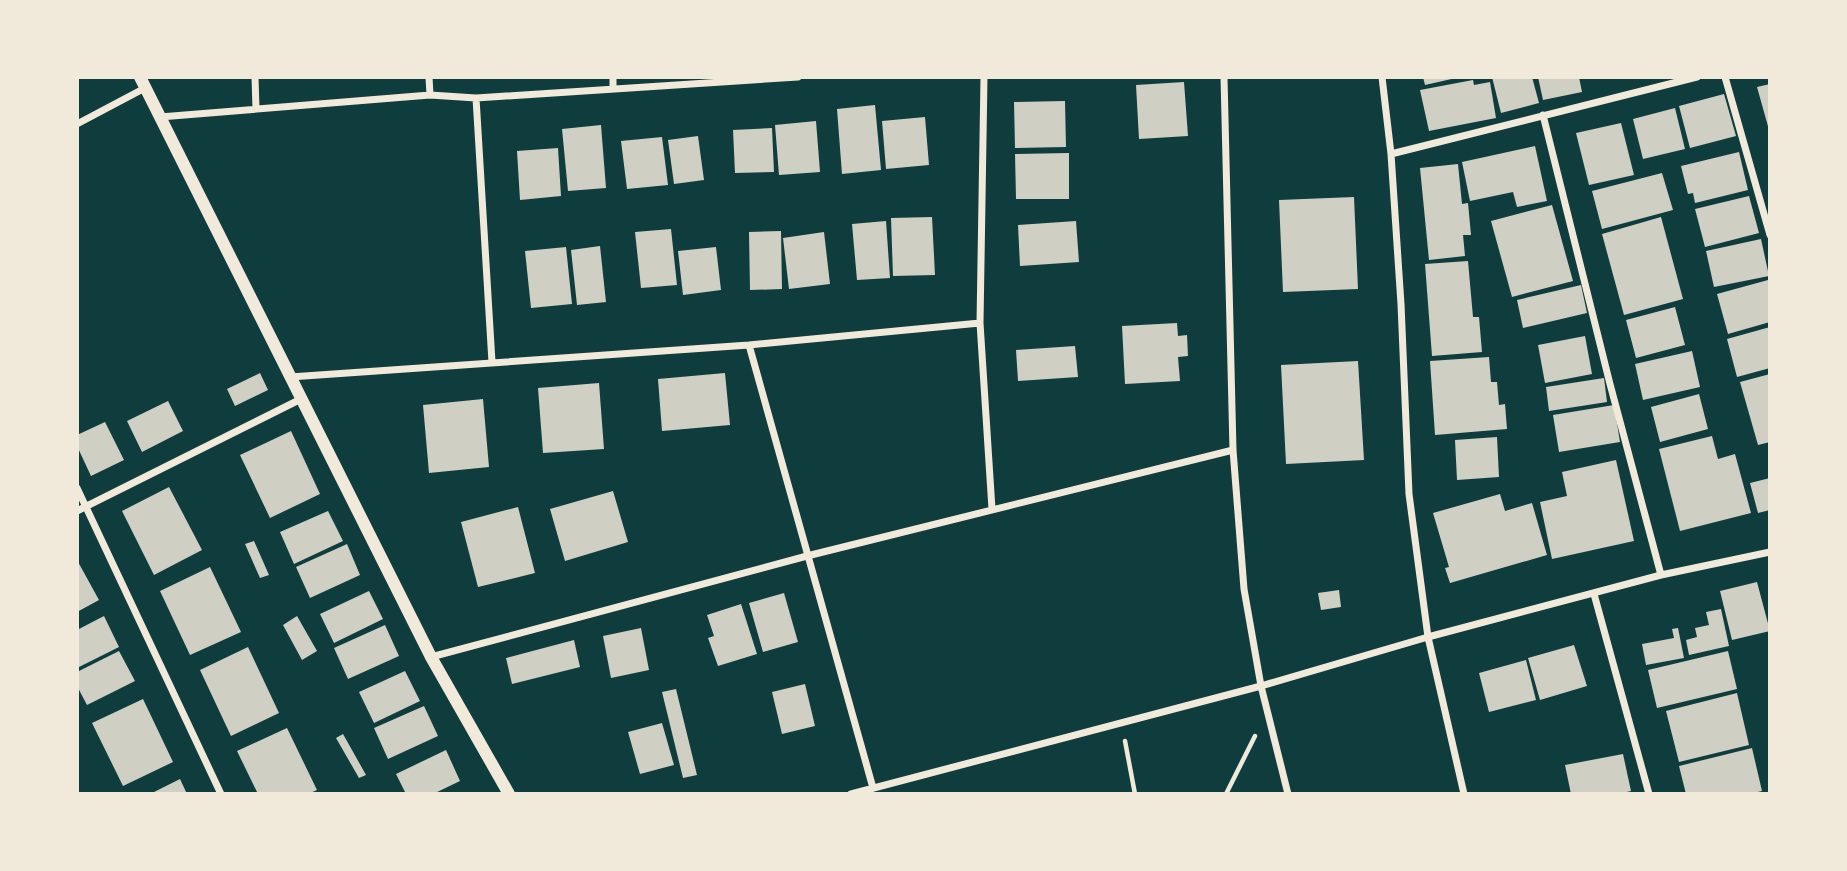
<svg xmlns="http://www.w3.org/2000/svg" width="1847" height="871" font-family="Roboto,sans-serif">
<rect width="100%" height="100%" fill="#0f3d3e"/>
<path fill="#cfcfc3" d="M1423,77H1456V78L1425,85Z
M1492,77H1532L1539,103L1501,113Z
M1538,77H1579L1582,92L1543,100Z
M1473,80L1474,85L1490,82L1496,118L1429,131L1420,90Z
M1184,82L1188,136L1139,139L1136,85Z
M1770,84V130H1769L1757,87Z
M1724,94L1736,136L1690,148L1679,106Z
M1065,101L1066,147L1015,148L1014,102Z
M875,105L881,170L842,174L837,109Z
M1675,108L1685,149L1643,159L1633,119Z
M925,117L929,165L886,169L882,121Z
M816,121L820,172L779,175L775,125Z
M1621,123L1634,175L1589,185L1576,133Z
M601,125L606,188L568,191L562,129Z
M772,128L774,172L735,173L733,130Z
M698,136L704,180L674,184L668,140Z
M662,137L668,185L627,189L621,141Z
M1535,146L1547,201L1517,207L1513,192L1470,201L1462,162Z
M558,148L561,196L520,200L517,151Z
M1739,152L1748,190L1695,203L1693,193L1688,194L1681,166Z
M1069,153V199H1016L1015,154Z
M1458,164L1462,204L1468,203L1471,235H1463L1465,256L1429,260L1420,168Z
M1662,173L1673,210L1602,229L1592,191Z
M1749,196L1759,233L1705,247L1695,209Z
M1354,197L1358,289L1283,292L1279,200Z
M1552,205L1573,281L1512,297L1491,221Z
M932,217L935,275L893,276L891,218Z
M1661,217L1683,299L1624,315L1602,234Z
M886,221L890,278L857,280L852,224Z
M1076,221L1079,262L1020,266L1018,225Z
M671,229L677,285L641,288L635,232Z
M781,231L782,289L750,290L749,232Z
M824,232L830,284L789,289L783,238Z
M1761,239L1769,276L1714,287L1706,251Z
M600,246L606,302L577,305L571,250Z
M566,247L572,304L531,308L525,251Z
M716,247L721,290L683,295L678,251Z
M1468,261L1473,317H1479L1482,352L1432,356L1425,264Z
M1768,280L1770,322L1728,334L1717,294Z
M1581,285L1587,313L1523,328L1517,300Z
M1675,307L1685,345L1636,358L1626,320Z
M1177,323L1178,336L1187,335L1188,356L1178,357L1180,381L1125,384L1122,326Z
M1770,327V368L1737,377L1727,339Z
M1585,336L1592,374L1545,383L1538,345Z
M1075,346L1078,377L1018,381L1016,350Z
M1692,351L1700,387L1643,400L1635,364Z
M1489,357L1491,382H1497L1499,405L1505,404L1507,429L1435,435L1430,361Z
M1358,361L1364,460L1286,464L1281,365Z
M260,373L268,390L235,406L227,389Z
M725,373L730,425L662,431L658,379Z
M1770,374V442L1758,445L1740,382Z
M1604,378L1607,402L1549,411L1546,387Z
M599,383L604,449L543,453L538,388Z
M1699,394L1708,429L1660,442L1651,407Z
M483,399L489,467L429,473L423,405Z
M168,401L183,431L142,452L127,421Z
M1614,405L1620,442L1559,452L1553,415Z
M105,422L124,460L91,476L77,446V435Z
M291,431L320,494L270,518L240,455Z
M1712,436L1718,459L1735,454L1751,513L1680,531L1659,449Z
M1497,437L1499,477L1457,480L1455,440Z
M1616,460L1634,541L1552,559L1540,502L1567,496L1562,472Z
M1770,478V510L1758,513L1750,483Z
M169,487L202,550L154,575L122,511Z
M613,491L628,542L565,561L550,509Z
M1500,494L1505,511L1532,503L1547,555L1450,583L1445,568L1449,567L1433,513Z
M518,507L535,573L478,587L461,522Z
M328,511L343,541L294,564L280,532Z
M254,541L269,575L260,578L245,544Z
M347,544L360,575L310,598L296,567Z
M77,560L99,600L77,612Z
M210,567L241,632L190,655L160,591Z
M1757,582L1770,631L1732,640L1720,591Z
M1339,590L1341,607L1321,610L1318,593Z
M369,591L383,619L334,643L320,614Z
M784,593L798,642L763,652L749,603Z
M741,604L757,654L718,666L708,638L714,636L707,615Z
M1721,609L1729,646L1689,655L1686,640L1697,637L1695,628L1709,625L1706,612Z
M104,616L119,647L77,668V630Z
M297,616L317,651L302,660L283,625Z
M385,625L399,656L348,679L334,648Z
M641,628L649,670L611,678L603,636Z
M1678,628L1684,658L1646,665L1642,644L1674,638L1672,629Z
M574,640L580,667L512,684L506,658Z
M1574,645L1587,686L1540,700L1528,658Z
M248,647L279,713L231,736L200,670Z
M119,651L135,681L87,705L77,686V672Z
M1728,651L1737,689L1657,708L1648,670Z
M1526,660L1536,700L1489,712L1479,673Z
M405,671L420,701L374,723L359,692Z
M805,684L815,726L782,734L772,692Z
M676,689L697,775L683,778L662,692Z
M1737,693L1749,745L1679,762L1666,711Z
M143,699L173,762L123,786L92,723Z
M424,706L438,736L388,759L374,728Z
M662,723L674,765L640,774L628,732Z
M287,728L317,790L308,794H258L237,751Z
M343,734L366,775L359,778L336,738Z
M1752,748L1762,791L1749,794H1686L1679,766Z
M446,750L460,781L433,794H406L396,774Z
M1623,754L1631,791L1618,794H1571L1565,765Z
M180,779L187,794H150Z"/>
<g fill="none" stroke-linecap="round" stroke-linejoin="round">
<path stroke="#f1e9da" stroke-width="4.5" d="M1125,741L1135,794
M1226,794L1255,736"/>
<path stroke="#f1e9da" stroke-width="7" d="M255,77L256,109
M429,77L430,95
M984,77L980,323L992,509
M1224,77L1233,450L1244,589L1261,686L1288,794
M1382,77L1391,154L1697,77
M1725,77L1770,235
M613,88V77
M476,98L492,362
M1543,115L1610,384L1661,575
M160,117L430,95L476,98L798,77
M77,124L145,88
M1391,154L1401,304L1409,494L1428,637L1464,794
M749,345L873,788
M290,377L749,345L980,323
M77,488L221,794
M77,511L301,399
M1594,594L1649,794
M431,657L807,556L1233,450
M851,794L1261,686L1428,637L1661,575L1770,552"/>
<path stroke="#f1e9da" stroke-width="12" d="M140,77L431,657L509,794"/>
</g>
<rect width="1847" height="871" fill="none" stroke="#f1e9da" stroke-width="158"/>
</svg>
